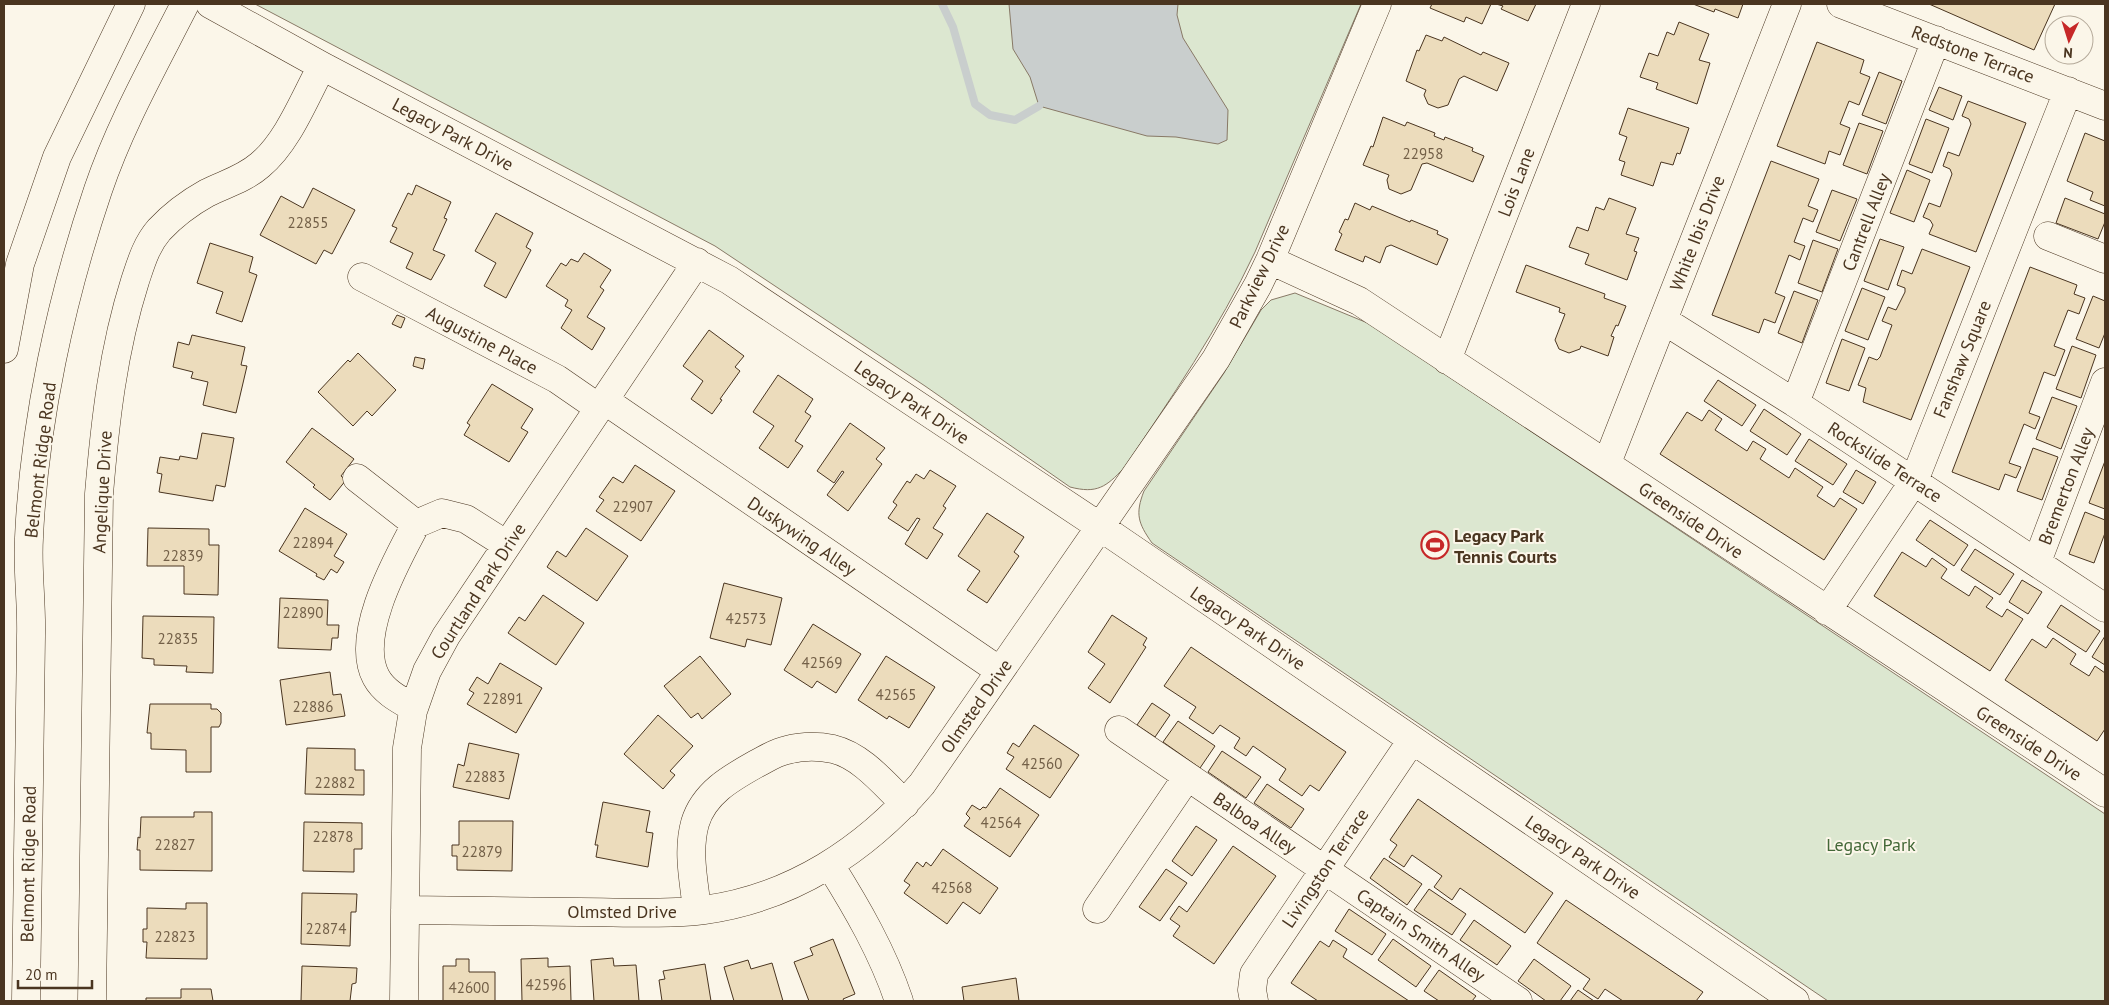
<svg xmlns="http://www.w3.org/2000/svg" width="2109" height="1005" font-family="'PT Sans',sans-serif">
<rect width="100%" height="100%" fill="#fbf6e9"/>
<path fill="#dce7d0" stroke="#887966" d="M255,4H1361L1255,252C1219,329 1171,398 1124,468C1106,487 1097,494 1070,487L925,386L715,246Z
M1295,293L1370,324L2105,814V1001H1828L1152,543C1138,523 1135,514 1144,491L1224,373L1261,310L1271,300Z"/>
<path fill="#c9cecd" stroke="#887966" d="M1009,4H1178L1177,15L1183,38L1228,110L1227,140L1218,144L1176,137L1147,136L1039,106L1030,77L1013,49Z"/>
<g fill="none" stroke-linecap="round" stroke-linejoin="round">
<path stroke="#c9cecd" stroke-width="8" d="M942,4L953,27L975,104L990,115L1015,120L1039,106"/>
</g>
<path fill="#ecdcbc" stroke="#4a3520" d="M1432,4H1491L1482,24L1466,17L1464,22L1430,8Z
M1496,4H1536L1528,21L1501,9L1503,6Z
M1693,4H1743L1738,18L1715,9L1714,12Z
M1929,4H2055L2034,50Z
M1679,22L1709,34L1699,60L1710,63L1697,104L1656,89L1658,83L1640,77L1649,53L1658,56L1667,32L1674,35Z
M1426,35L1442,41L1444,37L1481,55L1483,52L1509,63L1497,91L1464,76L1459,79L1448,105L1438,108L1428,104L1424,95L1426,90L1406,81L1417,50L1419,51Z
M1817,42L1864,60L1860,73L1870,77L1859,105L1849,101L1840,124L1850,128L1840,155L1829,151L1825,164L1777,146Z
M1879,72L1902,81L1886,124L1862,115Z
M1939,87L1962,96L1953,120L1929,110Z
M1968,101L2026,123L1976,252L1929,234L1933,225L1930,220L1923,217L1929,203L1940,207L1952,174L1950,169L1943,166L1948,152L1959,156L1971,124L1969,119L1962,116Z
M1628,108L1689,128L1680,154L1677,153L1673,165L1661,162L1653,186L1621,175L1625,162L1619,160L1627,137L1619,134Z
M1383,117L1405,126L1407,122L1435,133L1434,136L1444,140L1445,137L1473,148L1472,151L1484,156L1473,182L1427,163L1422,164L1411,190L1401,194L1389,189L1387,180L1389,175L1363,165L1371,146L1373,147Z
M1926,119L1949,128L1932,173L1909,164Z
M1859,123L1883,131L1867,174L1843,165Z
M2085,133L2105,141V206L2090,200L2093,192L2067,181Z
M1771,161L1819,179L1808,206L1818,210L1813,222L1803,218L1794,242L1805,246L1800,260L1789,255L1775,293L1785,297L1775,323L1764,319L1759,333L1712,315Z
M1907,170L1930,180L1914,222L1890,213Z
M416,185L451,202L444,218L447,219L433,250L445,255L431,280L406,268L413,253L390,242L397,228L392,226L408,193L412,195Z
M313,188L355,210L332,254L324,250L316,264L260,235L281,196L303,208Z
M1832,190L1857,199L1840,241L1816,232Z
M1609,198L1636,208L1626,234L1639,238L1634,251L1637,252L1627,280L1585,264L1589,254L1569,247L1577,227L1588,231L1596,207L1604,210Z
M2065,198L2105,214V222L2098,239L2056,223Z
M1355,203L1370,210L1372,206L1410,222L1411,220L1438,231L1437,234L1448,239L1437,265L1391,245L1386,247L1380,263L1365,256L1363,262L1335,250L1342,234L1339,232L1345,219L1348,220Z
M496,213L533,233L526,247L531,250L506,298L484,286L496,263L475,251Z
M1880,239L1904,247L1888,290L1864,281Z
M1813,240L1838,249L1822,292L1798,283Z
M210,243L253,257L249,272L257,275L242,322L216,313L223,292L197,283Z
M1922,249L1970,267L1911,420L1863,402L1866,388L1858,385L1869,357L1877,360L1880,357L1892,325L1882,321L1888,307L1896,310L1905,292V288L1897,285L1902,270L1912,274Z
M584,253L611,270L600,287L604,290L587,317L605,328L592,350L561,328L572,310L565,306L568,300L546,286L561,263L566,266L571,259L578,262Z
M1526,265L1605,294L1604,298L1626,306L1618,326L1616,325L1611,336L1614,337L1608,356L1581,346L1580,349L1569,353L1559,349L1555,340L1565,314L1559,312L1560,308L1516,292Z
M2030,267L2077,285L2074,294L2085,298L2079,314L2068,310L2054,346L2065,350L2055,376L2044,372L2029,413L2040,417L2035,429L2024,424L2009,463L2021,467L2016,478L2005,474L1999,490L1952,472Z
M1862,288L1885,297L1868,340L1845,331Z
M1794,291L1818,300L1802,343L1778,333Z
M2093,296L2105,301V333L2099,348L2076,339Z
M397,315L405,318L401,328L392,324Z
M709,330L744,356L735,367L740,371L720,399L722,400L712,414L691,399L703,381L683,366Z
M192,335L245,347L241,365L247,366L236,413L203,405L208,382L191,378L193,372L173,367L178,342L189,345Z
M1842,339L1865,348L1849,391L1826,383Z
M2072,346L2096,355L2081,398L2056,389Z
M358,353L396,390L372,416L367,411L353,426L318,392L348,360L350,362Z
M415,357L425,359L423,369L413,366Z
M778,375L813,399L805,412L811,416L795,441L803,446L788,468L759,448L774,426L753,412Z
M1718,380L1756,405L1742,426L1704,401Z
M492,384L533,409L521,428L528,432L509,462L464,435L470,425L467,423Z
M2052,397L2077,406L2061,449L2036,439Z
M1764,409L1801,434L1787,455L1750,431Z
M1709,410L1722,419L1715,430L1747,451L1753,441L1766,449L1760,459L1789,478L1795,468L1823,487L1817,496L1834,507L1840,498L1857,509L1824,560L1660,454L1687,412L1702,421Z
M850,423L885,448L876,459L882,464L848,511L827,495L844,472L842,471L834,483L817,471Z
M312,428L354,459L341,476L346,480L330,500L313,487L315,485L286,462Z
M202,433L234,438L225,487L216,485L213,501L159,492L162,474L157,473L160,457L179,460L180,456L197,459Z
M1809,439L1847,464L1833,485L1795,461Z
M2033,448L2058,457L2042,500L2017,491Z
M2105,461V509L2089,503Z
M635,465L675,491L641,541L596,511L604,500L599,497L613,477L623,483Z
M930,470L956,486L943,506L946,508L933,528L943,534L927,559L905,544L920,519L917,518L908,531L888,518L897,505L893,502L907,481L910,483L916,474L924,479Z
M1856,470L1876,482L1863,504L1843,492Z
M305,508L347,534L334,556L344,562L337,573L331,569L324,580L316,576L317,574L279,551Z
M2085,512L2105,520V533L2094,563L2069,554Z
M987,513L1024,537L1014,552L1019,556L987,603L967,590L980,571L958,556Z
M1930,520L1968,545L1954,566L1916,540Z
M148,528L209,529V545H219L218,595L184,594V566H147Z
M586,528L628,556L597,601L547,567L557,551L566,557Z
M1975,549L2014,574L2000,595L1961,570Z
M1902,552L1926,567L1932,558L1947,569L1941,578L1969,596L1975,586L1993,598L1986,607L2002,617L2007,609L2023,619L1990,671L1874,596Z
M2022,580L2042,592L2028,614L2009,602Z
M724,583L782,598L771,645L747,639L745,647L710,638Z
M543,595L584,623L556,665L508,633L519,617L525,621Z
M280,598L328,600L327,625H339L338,638H332L331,650L278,648Z
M2061,605L2100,631L2086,652L2047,627Z
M1112,615L1147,638L1143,645L1146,647L1110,703L1088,688L1105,664L1088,652Z
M143,616L214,617L213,673L186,672L187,666L154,665V659L142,658Z
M813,624L861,654L836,693L817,681L812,688L784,670Z
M2105,636V665L2092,657Z
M2053,638L2076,654L2070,664L2089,676L2095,666L2105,673V729L2097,741L2005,680L2032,639L2046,648Z
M1191,647L1346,752L1319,791L1310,785L1302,796L1279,780L1286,769L1253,746L1246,756L1234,748L1240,738L1220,725L1213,734L1189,718L1196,707L1164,686Z
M700,656L731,694L702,719L698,713L691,718L664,686Z
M886,656L935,687L909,728L889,716L887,719L858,700Z
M500,663L542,688L516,733L467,704L474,693L469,690L477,677L488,684Z
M330,672L333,695L341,694L345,716L286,725L280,680Z
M1152,703L1170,715L1155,737L1137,725Z
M150,704H211V709H217L221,713V723L219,727H211V772H186V750L151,749V733H147Z
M658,715L693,746L670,771L675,775L663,789L624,754Z
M1178,721L1215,746L1200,768L1163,742Z
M1034,725L1079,755L1050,798L1006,769L1014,757L1007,753L1013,743L1019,747Z
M469,743L519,754L509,799L453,787L458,764L464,766Z
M307,748L355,749V770H364V795L305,794Z
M1222,751L1261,777L1246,798L1208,772Z
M1267,784L1304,809L1291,828L1254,803Z
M1000,788L1039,815L1010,857L964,826L970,818L966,814L972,805L980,810L983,807L986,808Z
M1418,799L1553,893L1525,933L1460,888L1452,900L1434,887L1442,876L1412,855L1404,867L1389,857L1397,845L1390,840Z
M603,802L650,811L646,832L653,833L648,867L596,857L598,845H595Z
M194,812H212V871L140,870V850H137L138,837L140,838L141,817H194Z
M459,821H513L512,871L457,870V856H452V845H459Z
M304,822L362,823V849H354V872L303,871Z
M1196,826L1217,840L1192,876L1172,861Z
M1233,846L1276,876L1214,964L1173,936L1180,926L1170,919L1179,906L1187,912Z
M943,849L998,888L980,914L963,902L947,924L904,893L910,885L904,881L917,862L923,867L926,862L931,866Z
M1384,858L1422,884L1407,905L1370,878Z
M1166,869L1187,883L1160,921L1139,907Z
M1429,889L1466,914L1452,935L1414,910Z
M302,893L357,894L356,912H351L350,946L301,944Z
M1566,900L1703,992L1696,1001H1623L1605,989L1598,999L1583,989L1590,979L1537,943Z
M186,903H207V959L146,958L147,942H143V929H147V908L186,909Z
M1349,909L1386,934L1372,955L1335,931Z
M1474,920L1511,946L1497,965L1460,940Z
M833,939L855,994L843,999L844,1001H809L794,962L813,955L810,948Z
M1393,939L1431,966L1416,987L1378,960Z
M1333,940L1347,949L1343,957L1409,1001H1318L1291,983L1320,941L1329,947Z
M548,958V967L570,966L571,1001H522L521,959Z
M613,958L614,966L636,965L639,1001H594L591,960Z
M456,959H469V972H495V1001H443V966H456Z
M1534,959L1571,986L1560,1001H1546L1518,981Z
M748,960L751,969L772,963L783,1001H734L724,967Z
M705,964L711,1001H662L659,980L665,979L663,971Z
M302,966L357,968L356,983L352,984L350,1001H301Z
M1439,970L1476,996L1472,1001H1439L1424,991Z
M1016,978L1019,1001H964L962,987Z
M181,989H211L213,1001H146V998H181Z
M1578,990L1594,1001H1570Z"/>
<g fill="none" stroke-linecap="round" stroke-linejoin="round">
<g stroke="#4a3520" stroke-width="29">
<path id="minor" d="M210,4L322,66L729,280L1099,526L1795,1001
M1841,4L2105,106
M2048,236L2105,259
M1270,260L1359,301L2105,793
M362,277L557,379L599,408
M1663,320L1795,403L2105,608
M1447,360L1586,4
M604,400L1000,671
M1795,403L1936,40
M1607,463L1787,4
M357,478L416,524
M2037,562L2105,382
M1827,611L1914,481L2068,91
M414,708C400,700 384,692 376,677C354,635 397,560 416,524L442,513L466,519L507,545
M1119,730L1518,1001
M830,865C857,908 883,953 899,1001
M1097,909L1187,777
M405,910C463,911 521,911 579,912C620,912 663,915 704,910C792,898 865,850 922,784L1216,359L1258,285L1270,260L1377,4
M697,910C694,881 687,852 695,823C704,793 731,778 756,764C766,759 776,752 787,750C802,746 818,746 833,749C862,756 884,784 905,804
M92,1001L99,494C105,422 113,350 135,281C141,263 146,245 159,230C173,215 189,203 207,193C225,184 244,179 260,165C288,142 305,97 322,66
M404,1001L407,748L413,711L427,671L446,636L697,262
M1254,1001L1252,990L1254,974L1412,740"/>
</g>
<g stroke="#4a3520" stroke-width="29">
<path id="major" d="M4,349L20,264L57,157L131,4
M26,1001C28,879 29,757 31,636C32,603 27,570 29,538C34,423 61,299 98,190C120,125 154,65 185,4"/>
</g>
<use href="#minor" stroke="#fbf6e9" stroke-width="28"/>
<use href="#major" stroke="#fbf6e9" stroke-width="28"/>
</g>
<defs>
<g id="stadium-ring" transform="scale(1.4375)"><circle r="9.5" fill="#fbf6e9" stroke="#c62828" stroke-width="1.5"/><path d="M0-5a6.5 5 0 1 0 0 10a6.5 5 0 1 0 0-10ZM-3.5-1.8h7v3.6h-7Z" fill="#c62828"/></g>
</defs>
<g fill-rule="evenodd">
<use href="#stadium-ring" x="1435" y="545"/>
</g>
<g text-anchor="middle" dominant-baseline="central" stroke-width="4" stroke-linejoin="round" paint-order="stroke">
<g font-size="15" fill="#725f47">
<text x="1423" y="153">22958</text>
<text x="308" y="222">22855</text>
<text x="633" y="506">22907</text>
<text x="313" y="542">22894</text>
<text x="183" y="555">22839</text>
<text x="303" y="612">22890</text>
<text x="746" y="618">42573</text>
<text x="178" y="638">22835</text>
<text x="822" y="662">42569</text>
<text x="896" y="694">42565</text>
<text x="503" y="698">22891</text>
<text x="313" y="706">22886</text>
<text x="1042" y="763">42560</text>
<text x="485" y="776">22883</text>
<text x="335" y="782">22882</text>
<text x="1001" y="822">42564</text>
<text x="333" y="836">22878</text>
<text x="175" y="844">22827</text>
<text x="482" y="851">22879</text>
<text x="952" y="887">42568</text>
<text x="326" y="928">22874</text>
<text x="175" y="936">22823</text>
<text x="546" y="984">42596</text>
<text x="469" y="987">42600</text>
</g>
<g font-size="18" fill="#4a3520" stroke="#fbf6e9">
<text transform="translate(1973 54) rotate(21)">Redstone Terrace</text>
<text transform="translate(453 134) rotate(28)">Legacy Park Drive</text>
<text transform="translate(1516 182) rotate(-69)">Lois Lane</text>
<text transform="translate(1866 222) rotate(-69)">Cantrell Alley</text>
<text transform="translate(1697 233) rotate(-69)">White Ibis Drive</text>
<text transform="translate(1259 276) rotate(-64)">Parkview Drive</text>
<text transform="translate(482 340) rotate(28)">Augustine Place</text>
<text transform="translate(1962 359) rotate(-68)">Fanshaw Square</text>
<text transform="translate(912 402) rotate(34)">Legacy Park Drive</text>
<text transform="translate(40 460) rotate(-83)">Belmont Ridge Road</text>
<text transform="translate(1885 462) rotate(33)">Rockslide Terrace</text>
<text transform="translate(2066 486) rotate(-69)">Bremerton Alley</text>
<text transform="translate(102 492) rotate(-87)">Angelique Drive</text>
<text transform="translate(1691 520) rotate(34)">Greenside Drive</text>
<text transform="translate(802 536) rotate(34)">Duskywing Alley</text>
<text transform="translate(478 591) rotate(-57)">Courtland Park Drive</text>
<text transform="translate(1248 628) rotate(34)">Legacy Park Drive</text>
<text transform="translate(976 706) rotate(-55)">Olmsted Drive</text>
<text transform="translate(2029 743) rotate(33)">Greenside Drive</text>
<text transform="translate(1255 823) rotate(34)">Balboa Alley</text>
<text transform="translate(1583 857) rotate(34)">Legacy Park Drive</text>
<text transform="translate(28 864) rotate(-89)">Belmont Ridge Road</text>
<text transform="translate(1325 868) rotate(-56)">Livingston Terrace</text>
<text x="622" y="911">Olmsted Drive</text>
<text transform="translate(1421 935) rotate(34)">Captain Smith Alley</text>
</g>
<g font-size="18" font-weight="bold" fill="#4a3520" stroke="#fbf6e9" text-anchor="start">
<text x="1454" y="535">Legacy Park<tspan x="1454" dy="21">Tennis Courts</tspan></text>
</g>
<g font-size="18" fill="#436837" stroke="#fbf6e9">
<text x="1871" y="844">Legacy Park</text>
</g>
</g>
<rect width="2109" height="1005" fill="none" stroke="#4a3520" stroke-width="10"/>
<g transform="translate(2069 40) rotate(184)"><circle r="24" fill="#fbf6e9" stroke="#b4a999"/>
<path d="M0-4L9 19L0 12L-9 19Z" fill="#c62828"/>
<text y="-8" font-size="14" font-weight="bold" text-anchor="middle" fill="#4a3520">N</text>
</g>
<path d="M18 980v8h74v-8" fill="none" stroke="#4a3520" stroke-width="2.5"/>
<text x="25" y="980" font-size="15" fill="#4a3520" stroke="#fbf6e9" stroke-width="4" paint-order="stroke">20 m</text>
</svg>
